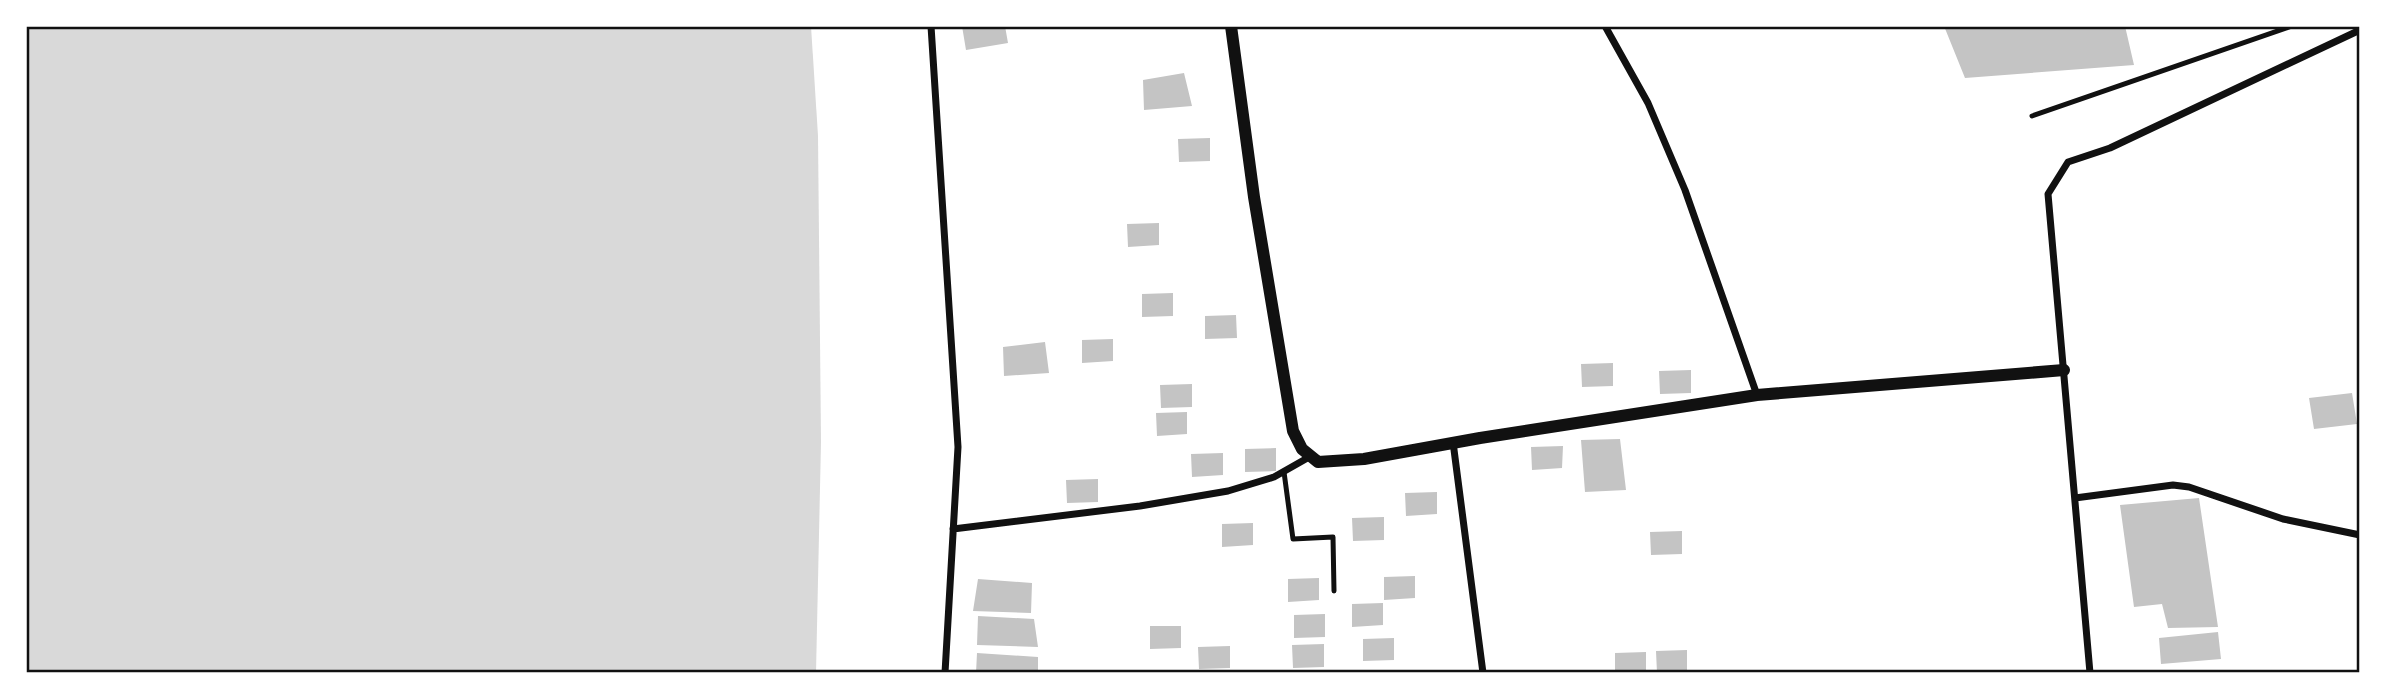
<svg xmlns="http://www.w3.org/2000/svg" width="2386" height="699" font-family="Karla,sans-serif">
<rect width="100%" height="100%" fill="#fff"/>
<path fill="#d9d9d9" d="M26,26H811L818,136L821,442L816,673H26Z"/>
<path fill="#c4c4c4" d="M962,26H1005L1008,43L966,50Z
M1944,26H2125L2134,65L1965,78Z
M1184,73L1192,106L1144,110L1143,80Z
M1210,138V161L1179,162L1178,139Z
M1159,223V245L1128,247L1127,224Z
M1173,293V316L1142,317V294Z
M1236,315L1237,338L1205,339V316Z
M1113,339V361L1082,363V340Z
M1045,342L1049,373L1004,376L1003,347Z
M1613,363V386L1582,387L1581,364Z
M1691,370V393L1660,394L1659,371Z
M1192,384V407L1161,408L1160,385Z
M2352,393L2357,424L2314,429L2309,398Z
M1187,412V434L1157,436L1156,413Z
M1620,439L1626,490L1585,492L1581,440Z
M1563,446L1562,468L1532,470L1531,447Z
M1276,448V471L1245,472V449Z
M1223,453V475L1192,477L1191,454Z
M1098,479V502L1067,503L1066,480Z
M1437,492V514L1406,516L1405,493Z
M2199,498L2218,627L2168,628L2162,604L2134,607L2120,505Z
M1384,517V540L1353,541L1352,518Z
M1253,523V545L1222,547V524Z
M1682,531V554L1651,555L1650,532Z
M1415,576V598L1384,600V577Z
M1319,578V600L1288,602V579Z
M978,579L1032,583L1031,613L973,611Z
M1383,603V625L1352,627V604Z
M1325,614V637L1294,638V615Z
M978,616L1034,619L1038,647L977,645Z
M1150,626H1181V648L1150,649Z
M2218,632L2221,659L2161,664L2159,638Z
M1394,638V660L1363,661V639Z
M1324,644V667L1293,668L1292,645Z
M1230,646V668L1199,669L1198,647Z
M1687,650V672L1657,673L1656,651Z
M1646,652V673H1615V653Z
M977,653L1038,657V673H976Z"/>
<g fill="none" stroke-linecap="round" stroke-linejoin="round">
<path stroke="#111" stroke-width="5" d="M2032,116L2292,26
M1284,472L1293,539L1333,537L1334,591"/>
<path stroke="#111" stroke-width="7" d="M931,26L958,447L945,673
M1605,26L1648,103L1685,190L1757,395
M1453,442L1483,673
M2075,498L2173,485L2189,487L2283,519L2360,535
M953,529L1140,506L1228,491L1274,477L1311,456
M2090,673L2048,194L2068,162L2110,148L2360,30"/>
<path stroke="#111" stroke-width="12" d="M1231,26L1254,197L1293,431L1302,449L1318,462L1364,459L1480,438L1757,395L2064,370"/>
</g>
<rect width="2386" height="699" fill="none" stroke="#ffffff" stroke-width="56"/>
<rect x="28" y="28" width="2330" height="643" fill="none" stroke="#111" stroke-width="2.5"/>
</svg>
